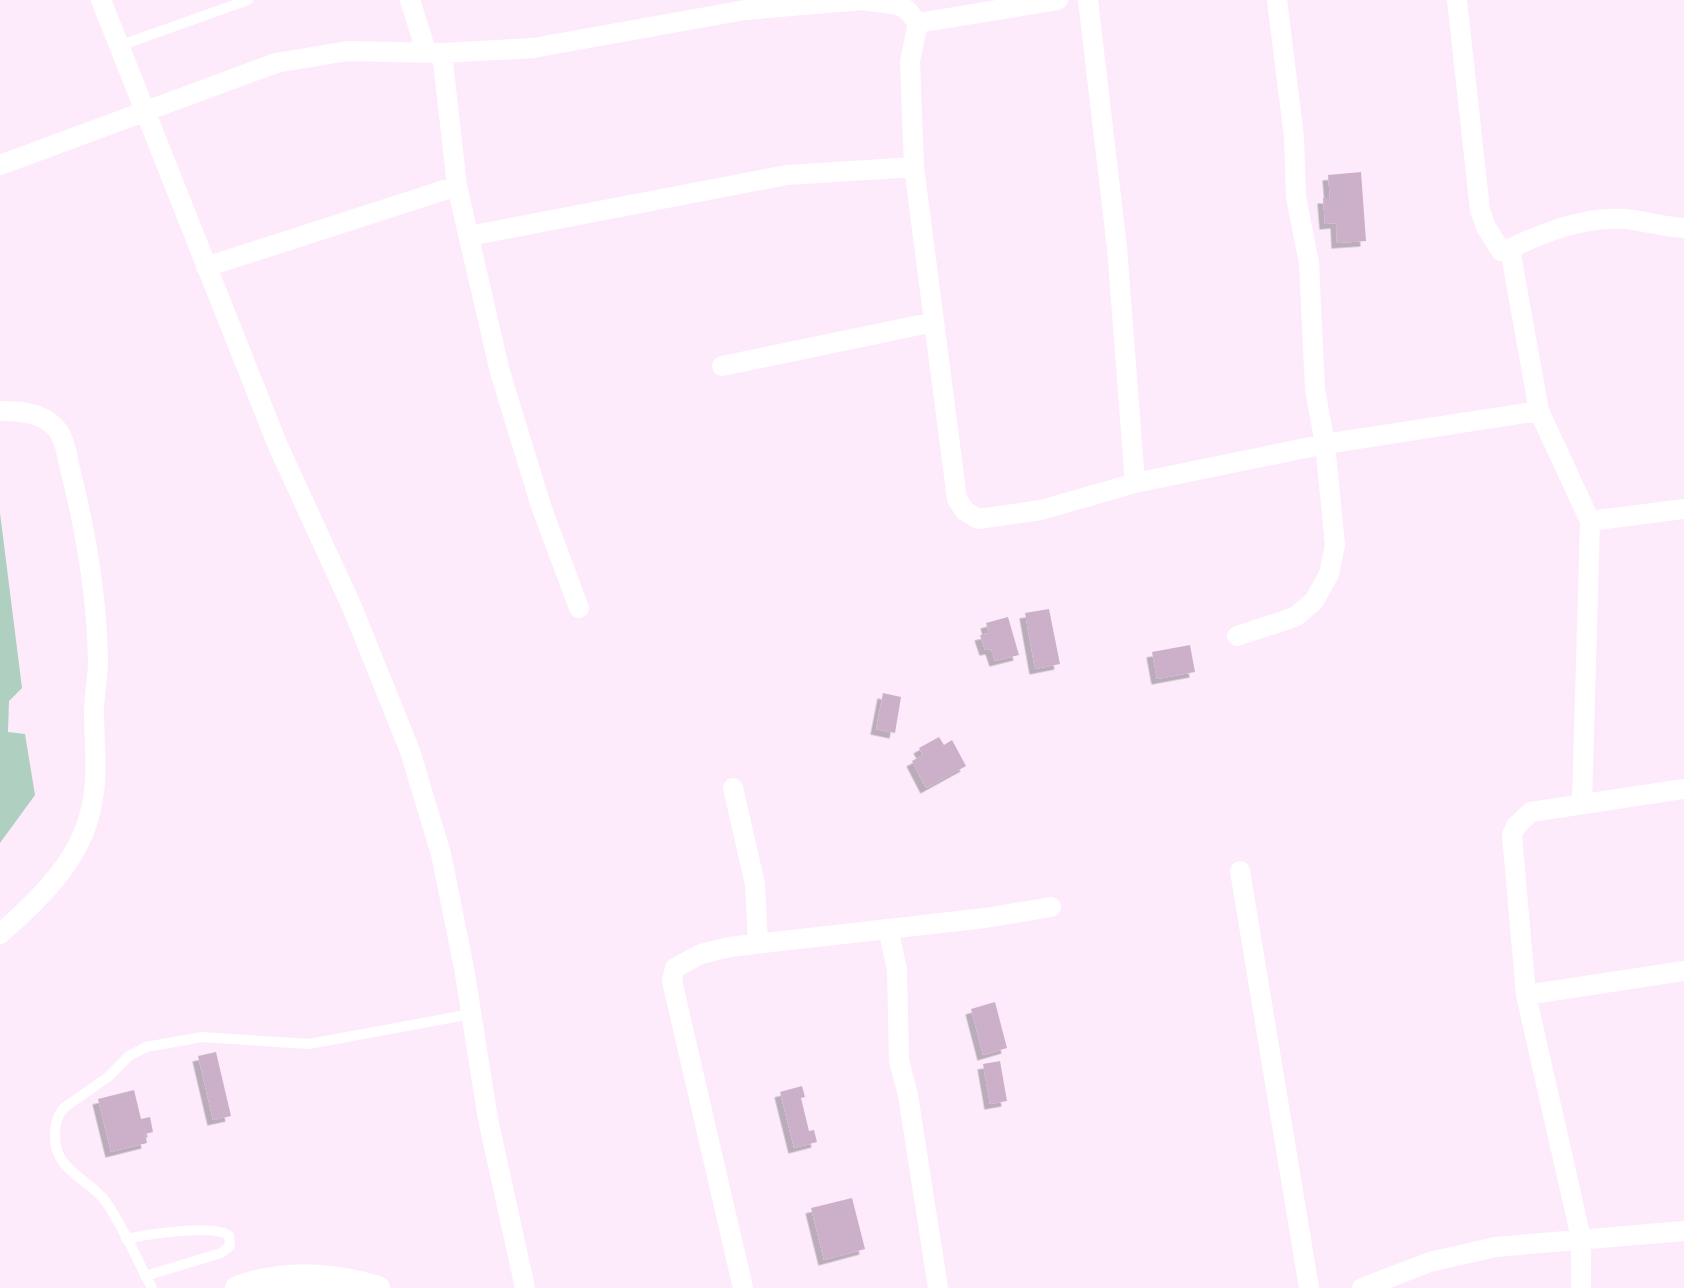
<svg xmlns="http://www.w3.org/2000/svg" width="1684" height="1288" viewBox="0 0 1684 1288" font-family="'DejaVu Sans',sans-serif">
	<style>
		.green { fill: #afcfc0 }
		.building { fill: #ccb0ca; filter: url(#shadow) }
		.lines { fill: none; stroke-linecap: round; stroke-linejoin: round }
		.service { stroke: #fff; stroke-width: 10 }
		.minor { stroke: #fff; stroke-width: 20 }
		.tertiary { stroke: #fff; stroke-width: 24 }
	</style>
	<defs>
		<filter id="shadow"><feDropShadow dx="-5.5" dy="5.5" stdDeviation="0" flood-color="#0004"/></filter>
	</defs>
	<rect width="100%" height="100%" fill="#fdebfb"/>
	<path class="green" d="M0 513 22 688 9 701 8 732 25 734 35 795 0 843Z"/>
	<path class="building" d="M1361 172 1366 241 1337 243 1336 223 1325 224 1323 198H1330L1328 175Z
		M1049 609 1060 664 1035 669 1025 613Z
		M1008 617 1019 655 995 661 991 649 985 650 980 635 989 633 986 623Z
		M1190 645 1195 672 1157 679 1152 652Z
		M883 693 901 697 895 733 876 729Z
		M939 737 944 745 952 740 966 766 926 788 912 761 923 755 919 748Z
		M995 1002 1007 1048 983 1055 971 1009Z
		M216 1052 231 1116 213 1120 198 1056Z
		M1000 1061 1007 1101 990 1104 983 1064Z
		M802 1086 805 1097 801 1098 809 1131 814 1130 817 1142 794 1148 780 1092Z
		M134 1090 141 1119 150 1117 153 1132 145 1134 147 1143 111 1152 98 1099Z
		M852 1198 865 1249 824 1260 811 1208Z"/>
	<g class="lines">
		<path class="service" d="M119 46 248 0
			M126 1239C144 1235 216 1223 229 1236L230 1246 221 1253 145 1276
			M152 1288C137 1260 124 1228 106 1202 90 1179 54 1171 55 1136 55 1124 57 1115 65 1107L108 1077 129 1056 146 1047 202 1037 309 1044 471 1014"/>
		<path class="minor" d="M101 0 278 446 352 607 410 751 441 854 464 968 488 1119 525 1288
			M410 0 426 51
			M1088 0 1117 248 1135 483
			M1457 0 1480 210 1486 227 1501 251 1510 249 1539 411 1590 521 1582 803
			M918 23 910 61 914 167 957 499 965 511 978 519 1041 510 1135 483 1325 444 1539 411
			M918 23 1058 0
			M442 53 457 186 500 372 542 509 579 608
			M0 165 276 63 348 51 442 53 533 48 745 10 863 0 899 5 907 10 918 23
			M469 236 787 175 914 167
			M1510 249C1543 232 1587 216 1625 219 1645 221 1664 227 1684 228
			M206 267 457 186
			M722 366 934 322
			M0 411C19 411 41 412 55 427 65 437 67 456 70 469 86 532 97 598 98 662 98 679 94 695 94 712 94 750 100 782 88 820 75 866 34 904 0 934
			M1590 521 1684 509
			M1237 636 1295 617 1314 601 1329 574 1335 545 1325 444 1315 389 1309 263 1296 197 1294 137 1277 0
			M733 788 755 884 758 943
			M1240 871 1309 1288
			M888 929 897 969 899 1061 908 1095 938 1288
			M1526 995 1684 971
			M743 1288 672 981 675 968 701 954 729 947 985 918 1051 907
			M1362 1288 1430 1262 1495 1247 1684 1231
			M1581 1288V1238L1526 995 1512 835 1516 826 1531 812 1684 789"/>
		<path class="tertiary" d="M237 1288C283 1271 332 1274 378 1288"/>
	</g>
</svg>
